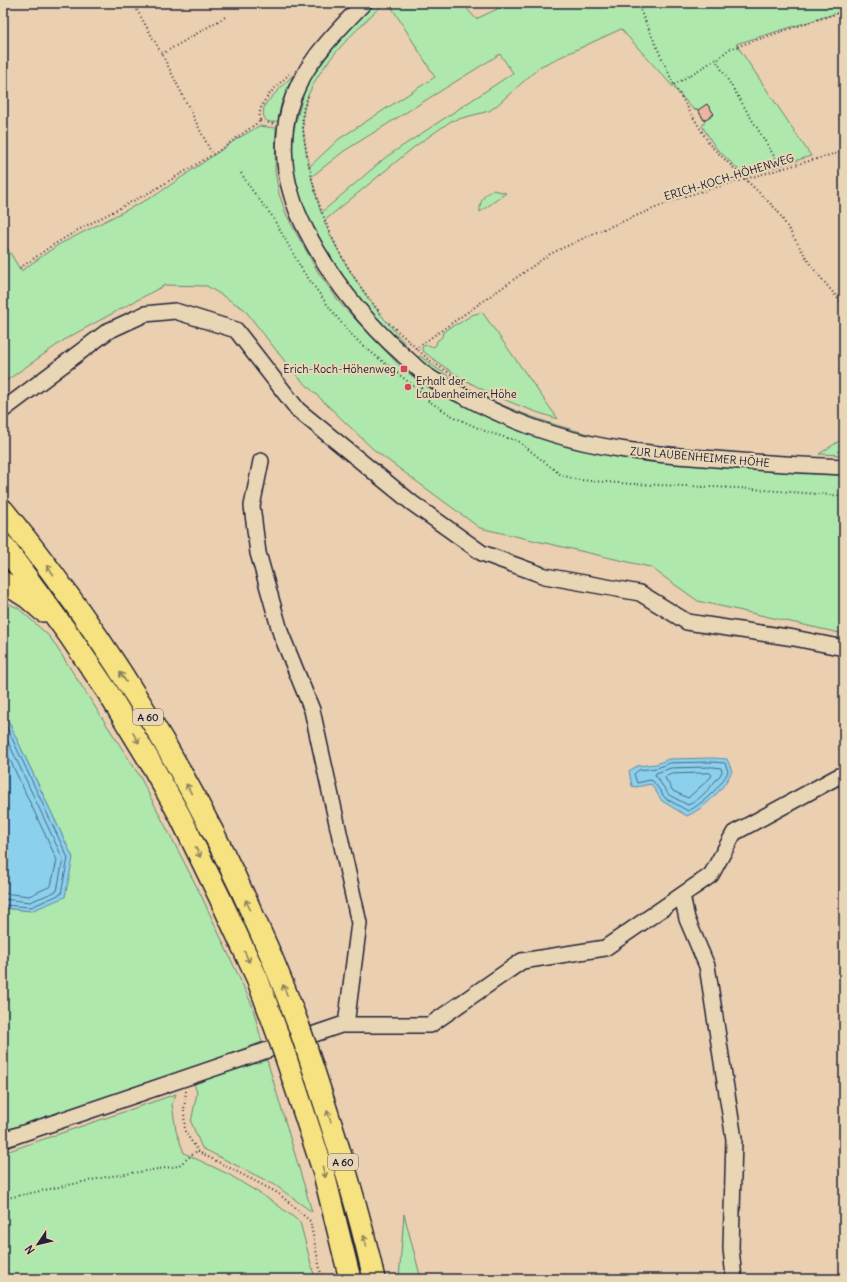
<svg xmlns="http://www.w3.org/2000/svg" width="847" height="1282" viewBox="0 0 847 1282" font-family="Delius,sans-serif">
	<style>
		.green { fill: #afe8ac; stroke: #688574; fill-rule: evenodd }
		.water { fill: #8bd0ec; stroke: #618aa5 }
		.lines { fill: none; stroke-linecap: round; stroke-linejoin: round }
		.shore { stroke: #4c6882; stroke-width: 1 }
		.building { fill: #ecb5a1; stroke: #22223b }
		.minor-casing { stroke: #22223b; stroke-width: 18 }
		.highway-casing { stroke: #22223b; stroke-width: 24 }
		.path { stroke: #22223b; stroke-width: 2; stroke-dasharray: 1 3; stroke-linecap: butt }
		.minor { stroke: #e9d6b4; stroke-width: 15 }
		.highway { stroke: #f7e281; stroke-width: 21 }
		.highway-bridge-casing { stroke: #22223b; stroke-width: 24; stroke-linecap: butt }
		.highway-bridge { stroke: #f7e281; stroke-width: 21 }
		.oneway { stroke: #8c825e }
		.poi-dot { fill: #d1495b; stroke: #e9d6b4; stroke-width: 1.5 }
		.labels { text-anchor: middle; stroke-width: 4; stroke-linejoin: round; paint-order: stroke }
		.shield { fill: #e9d6b4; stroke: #5e585f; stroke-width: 1 }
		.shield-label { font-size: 10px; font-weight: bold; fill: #22223b }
		.street-label { font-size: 11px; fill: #22223b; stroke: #e9d6b4 }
		.poi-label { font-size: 11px; fill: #22223b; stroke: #e9d6b4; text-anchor: end }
	</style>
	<rect width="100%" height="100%" fill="#eacfb0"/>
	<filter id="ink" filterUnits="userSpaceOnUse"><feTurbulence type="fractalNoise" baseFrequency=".025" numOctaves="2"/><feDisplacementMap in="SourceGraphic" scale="8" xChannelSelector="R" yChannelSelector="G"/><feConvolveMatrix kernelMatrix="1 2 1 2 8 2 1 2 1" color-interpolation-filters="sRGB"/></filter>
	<g filter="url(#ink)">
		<path class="green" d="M376 3H384C356 31 312 69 304 109 301 124 306 153 309 167L339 139 435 77 389 3H462L476 19 510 3H844V11L736 44 811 156 745 176 715 147 702 126 705 122 698 110 693 109 621 29 541 66 496 106 489 111 451 121 414 147 324 221C335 247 349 271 365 294 378 312 392 328 406 345L405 346 368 312 342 281 303 210 293 179 291 150 294 129 304 93 312 77 340 39ZM500 54 513 73 386 157 321 213 311 177 344 151Z
			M293 75 281 104 278 121C264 126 260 114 266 103Z
			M259 126 276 128 275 171 279 194 287 216 300 240 318 272 340 303 372 337 400 366 416 379 424 381 572 445 844 472V634L698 601 650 567 480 528 374 450 294 373 244 309 207 286 165 285 67 338 3 383V241L21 271 58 245 156 195 237 139Z
			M493 190 506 193 480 212C479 203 484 193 493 190Z
			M482 312 558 419C509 404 461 383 422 350V347C426 344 429 345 433 347L436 345 437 341 442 337 443 332 456 324H458L472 315Z
			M420 356C458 386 503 408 550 423 570 430 592 433 610 443L503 412 431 371 417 358Z
			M844 438V455L819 454Z
			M3 601 18 608 50 637 139 775 200 893 252 1005 262 1042 213 1060 3 1133V908L31 911 73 858 3 710Z
			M267 1060 312 1212 275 1185 202 1148 191 1122 197 1093 194 1083Z
			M176 1094 172 1104 176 1131 184 1153 228 1174 272 1201 300 1222 315 1279H3V1153Z
			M404 1214 421 1279H399Z"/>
		<path class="water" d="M3 710 73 858 65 897 31 911 3 908Z
			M713 758 727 759 732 771C724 789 705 808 687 816L662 801 651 784 636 787 632 786 629 771 637 766 656 764 669 759Z"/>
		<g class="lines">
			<path class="shore" d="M3 719 68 858 61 894 31 907 3 905
				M3 731 63 859 57 891 30 902 3 899
				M3 745 57 860 51 886 29 896 3 893
				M713 762 725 763 728 771C723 785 701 805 688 811L665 798 653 781 650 780 637 783 634 774 639 770 657 768 670 763Z
				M713 767 721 768 722 771 721 774C712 785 701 800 688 805L669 795 655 775 656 773 671 768Z
				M710 773 712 775 710 778 688 798 673 791 665 778 666 776 672 774Z"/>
		</g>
		<path class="building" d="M707 104 714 114 704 120 698 110Z"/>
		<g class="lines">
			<defs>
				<path id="minor" d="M364 3C334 34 300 67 289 110 282 136 283 168 291 193 295 208 301 221 308 234 332 280 364 320 403 355 410 361 416 367 423 373 436 382 450 390 465 397 492 411 521 424 550 433 599 449 652 454 703 458 750 462 797 465 844 467
					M3 410 108 331 145 314 175 311 236 330 298 410 412 503 482 553 545 576 640 593 687 622 794 638 844 648
					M261 461 252 506 258 553 281 634 312 710 359 923 346 1025
					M682 895 687 919 707 966 734 1139 731 1248 734 1279
					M3 1140 341 1025H430L522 961 605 948 711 875 734 833 839 776 844 774"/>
				<path id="highway" d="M3 510C109 640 197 786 264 940 277 968 288 998 299 1027
					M3 545 69 635 107 691 149 760 180 816 219 896 257 978 278 1035
					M3 582 28 598 43 611
					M306 1047C331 1124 357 1200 374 1279
					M285 1055 323 1170 350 1279"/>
			</defs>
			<use href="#minor" class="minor-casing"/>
			<use href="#highway" class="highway-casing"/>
			<path class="path" d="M133 3 162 54 211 152
				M637 3 674 85 710 145 777 210 812 267 844 306
				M162 54 225 17
				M674 85 718 58
				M308 96C307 101 304 106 303 110 301 126 305 144 308 159 319 221 343 267 382 315
				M260 120C256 102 278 86 289 74
				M260 121 274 124
				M782 169 717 62 719 58 729 49 844 11
				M241 173 252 190 272 216 303 271 332 311 348 331 361 344 421 392
				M20 268 53 245 78 230 154 190 217 152 260 121
				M389 323 429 360 454 376
				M415 349 550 254 597 232 682 197 844 151
				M421 387V392L427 400 454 417 487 432 518 441 561 475 579 480 632 484 738 488 844 496
				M186 1091 184 1110 185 1132 199 1152 278 1193 310 1221 322 1279
				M3 1199 106 1177 178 1166 198 1150"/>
			<use href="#minor" class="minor"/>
			<use href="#highway" class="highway"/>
			<defs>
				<path id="highway-bridge" d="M299 1027 306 1047
					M278 1035 285 1055"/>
			</defs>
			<use href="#highway-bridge" class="highway-bridge-casing"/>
			<use href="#highway-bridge" class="highway-bridge"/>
		</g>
		<defs><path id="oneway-shaft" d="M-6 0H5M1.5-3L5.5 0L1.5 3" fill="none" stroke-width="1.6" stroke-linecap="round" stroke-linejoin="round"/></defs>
		<g class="oneway">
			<use href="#oneway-shaft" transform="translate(50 570) rotate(-126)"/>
			<use href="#oneway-shaft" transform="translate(123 677) rotate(-123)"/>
			<use href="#oneway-shaft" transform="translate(136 738) rotate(59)"/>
			<use href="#oneway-shaft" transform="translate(189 789) rotate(-118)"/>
			<use href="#oneway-shaft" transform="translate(198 852) rotate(64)"/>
			<use href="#oneway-shaft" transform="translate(248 905) rotate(-115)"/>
			<use href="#oneway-shaft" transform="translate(247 957) rotate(66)"/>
			<use href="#oneway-shaft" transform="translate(285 990) rotate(-112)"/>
			<use href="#oneway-shaft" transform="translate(329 1116) rotate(-108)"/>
			<use href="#oneway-shaft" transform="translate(324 1172) rotate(74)"/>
			<use href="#oneway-shaft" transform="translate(365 1241) rotate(-105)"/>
		</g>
	</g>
	<g class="poi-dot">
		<rect x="400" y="365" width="8" height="8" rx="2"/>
		<circle cx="408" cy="387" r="4"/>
	</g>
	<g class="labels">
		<g class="shield">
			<rect x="133" y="709" width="30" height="16" rx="3"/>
			<rect x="328" y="1154" width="30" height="16" rx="3"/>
		</g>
		<g class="shield-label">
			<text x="148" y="721">A 60</text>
			<text x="343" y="1166">A 60</text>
		</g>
		<g class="street-label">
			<text transform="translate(729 177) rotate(-17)" y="4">ERICH-KOCH-HÖHENWEG</text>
			<text transform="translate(700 457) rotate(5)" y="4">ZUR LAUBENHEIMER HÖHE</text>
		</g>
		<g class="poi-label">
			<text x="396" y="373">Erich-Koch-Höhenweg</text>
			<text x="416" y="385" text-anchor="start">Erhalt der<tspan x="416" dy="13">Laubenheimer Höhe</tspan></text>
		</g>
	</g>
	<rect width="847" height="1282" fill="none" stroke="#e9d6b4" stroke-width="16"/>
	<rect x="8" y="8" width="831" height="1266" fill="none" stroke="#22223b" stroke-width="1.5" filter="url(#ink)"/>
	<g transform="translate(38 1244) rotate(235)" stroke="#e9d6b4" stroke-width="3" paint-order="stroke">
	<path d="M0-3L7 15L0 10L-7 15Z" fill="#22223b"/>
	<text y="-6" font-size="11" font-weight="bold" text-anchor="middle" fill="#22223b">N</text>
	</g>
</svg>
